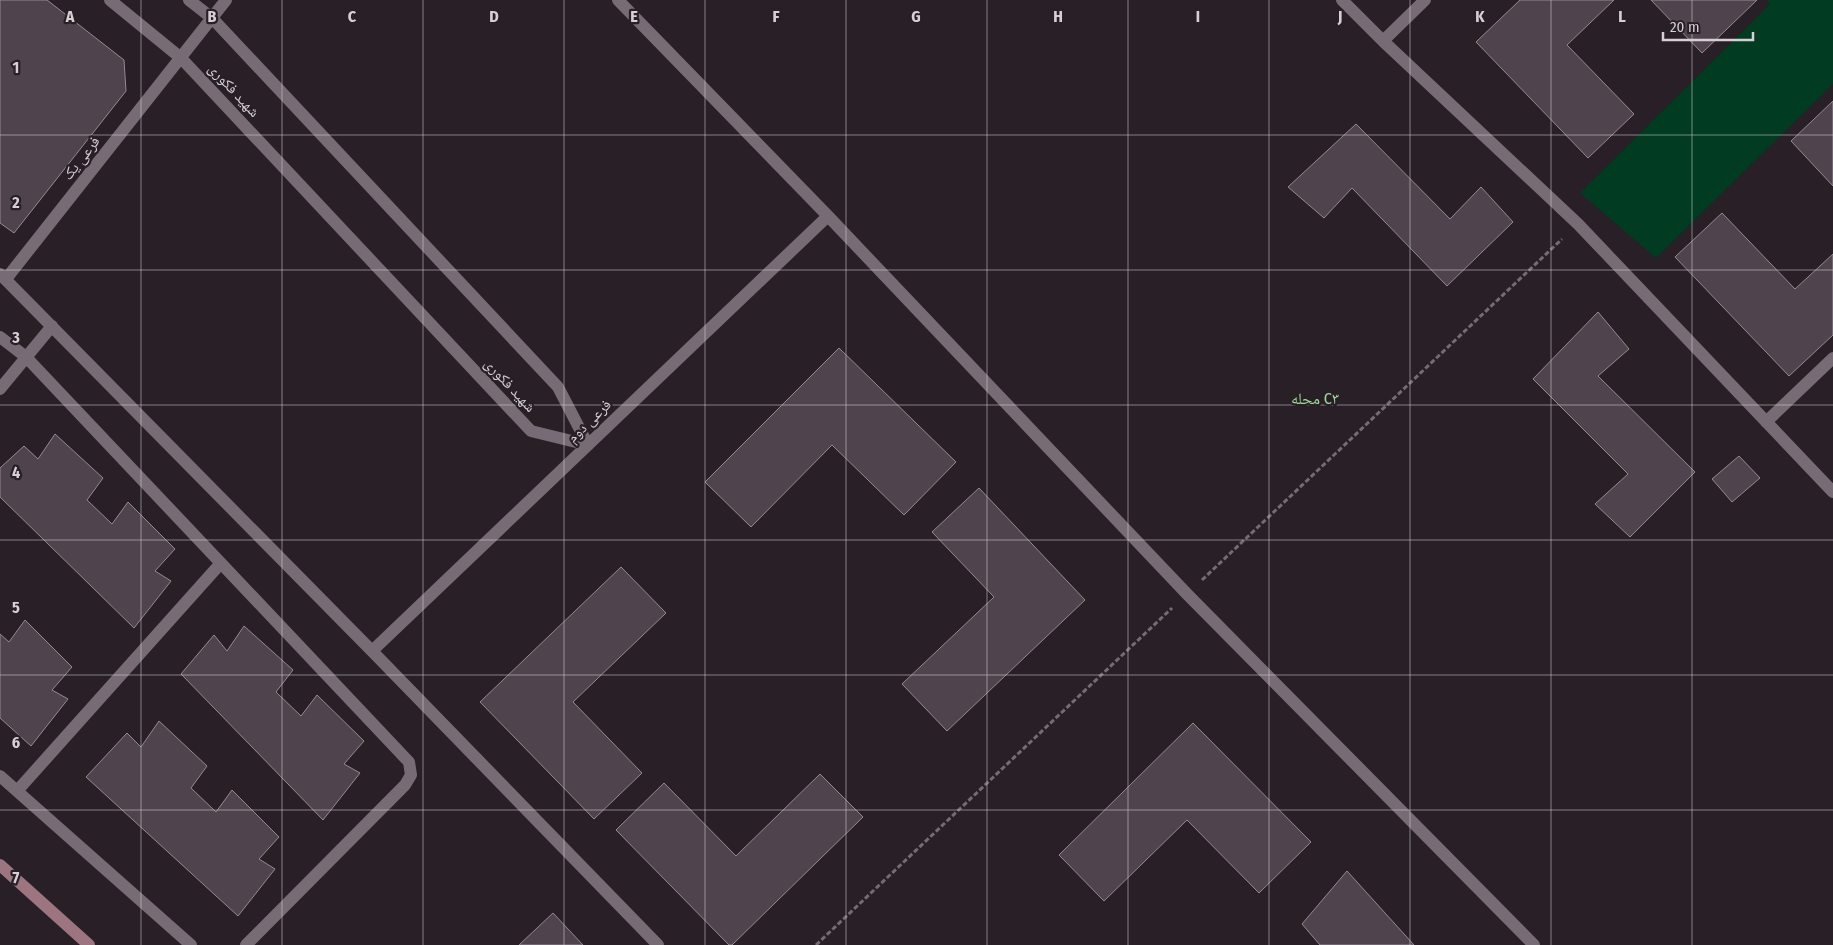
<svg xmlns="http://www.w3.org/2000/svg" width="1833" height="945" viewBox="0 0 1833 945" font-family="'Fira Sans Condensed','Noto Naskh Arabic',sans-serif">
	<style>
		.green { fill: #003b22 }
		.building { fill: #4f444e; stroke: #958994 }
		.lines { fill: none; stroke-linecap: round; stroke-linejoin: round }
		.path { stroke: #746c74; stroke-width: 3; stroke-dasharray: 5 2.5; stroke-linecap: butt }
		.street { stroke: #776c76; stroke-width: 12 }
		.secondary { stroke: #9c7580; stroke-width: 12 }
		.grid { fill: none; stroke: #d6d0d6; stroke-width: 1; stroke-opacity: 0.55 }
		.labels { text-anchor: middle; stroke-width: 4.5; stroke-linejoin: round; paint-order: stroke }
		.street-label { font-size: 15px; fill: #d6d0d6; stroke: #281f27 }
		.neighbourhood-label { font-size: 16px; fill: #9ed599; stroke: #281f27 }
		.grid-label { font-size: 16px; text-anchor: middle; font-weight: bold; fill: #d6d0d6; stroke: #281f27; stroke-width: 4.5; stroke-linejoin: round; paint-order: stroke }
	</style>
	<rect width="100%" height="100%" fill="#281f27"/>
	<path class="green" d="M1767 0H1833V84L1656 258 1580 193 1770 4Z"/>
	<path class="building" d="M0 0H47L124 60 126 91 14 233 0 223Z
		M1520 0H1614L1567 45 1634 114 1588 158 1476 42Z
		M1651 0H1757L1702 53Z
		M1833 101V186L1791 141Z
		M1356 124 1450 219 1481 187 1513 222 1447 286 1352 188 1324 218 1288 187Z
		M1722 213 1795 289 1833 254V335L1789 376 1675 257Z
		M1598 312 1629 349 1598 376 1695 472 1630 537 1595 504 1628 474 1533 379Z
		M839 348 956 462 904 515 832 445 751 527 705 482Z
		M55 434 103 478 87 500 112 524 128 502 175 549 155 571 171 581 134 628 0 497V468L24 446 38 459Z
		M1739 456 1760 478 1732 502 1712 479Z
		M979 488 1085 600 947 731 902 684 994 597 932 532Z
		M621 567 666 613 573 702 642 773 594 819 480 702Z
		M25 620 72 667 52 690 68 699 31 746 0 718V634L9 642Z
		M244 626 293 670 276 692 301 716 317 695 364 741 344 764 360 773 323 820 181 674 214 635 227 651Z
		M159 721 207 766 191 788 216 812 232 790 279 837 259 859 275 869 238 916 86 777 127 733 141 747Z
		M1193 723 1311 842 1259 893 1187 820 1104 901 1059 855Z
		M820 774 863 817 732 945H729L616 830 664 783 736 856Z
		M1347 871 1414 945H1320L1302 924Z
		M553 913 583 945H519Z"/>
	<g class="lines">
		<path class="path" d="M1202 580 1562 239
			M816 945 1172 608"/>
		<path class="street" d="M110 0 181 58 531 431 588 445
			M189 0 212 18 558 387 588 445
			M618 0 828 216 1187 594 1534 945
			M1342 0 1383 41 1578 224 1833 492
			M1383 41 1425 0
			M0 274 372 651 658 945
			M6 279 226 0
			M0 337 26 357 409 762 411 775 405 785 246 945
			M0 389 52 326
			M1766 422 1833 358
			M372 651 828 216
			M0 776 191 945
			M17 791 221 563"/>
		<path class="secondary" d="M0 865 89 945"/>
	</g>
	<path class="grid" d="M141 0V945M282 0V945M423 0V945M564 0V945M705 0V945M846 0V945M987 0V945M1128 0V945M1269 0V945M1410 0V945M1551 0V945M1692 0V945M0 135H1833M0 270H1833M0 405H1833M0 540H1833M0 675H1833M0 810H1833"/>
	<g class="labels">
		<g class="street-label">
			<text transform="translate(234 90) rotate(47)" y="5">شهید فکوری</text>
			<text transform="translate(81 158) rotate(-52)" y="5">فرعی یک</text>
			<text transform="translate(510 385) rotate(47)" y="5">شهید فکوری</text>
			<text transform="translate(589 421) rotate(-44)" y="5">فرعی دوم</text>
		</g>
		<g class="neighbourhood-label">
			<text x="1315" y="404">محله C۳</text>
		</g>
	</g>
	<g class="grid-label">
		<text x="70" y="22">A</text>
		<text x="212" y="22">B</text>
		<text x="352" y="22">C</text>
		<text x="494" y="22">D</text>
		<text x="634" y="22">E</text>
		<text x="776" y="22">F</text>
		<text x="916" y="22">G</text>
		<text x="1058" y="22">H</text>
		<text x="1198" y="22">I</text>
		<text x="1340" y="22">J</text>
		<text x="1480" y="22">K</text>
		<text x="1622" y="22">L</text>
		<text x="16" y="73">1</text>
		<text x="16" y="208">2</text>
		<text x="16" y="343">3</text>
		<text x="16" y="478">4</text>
		<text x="16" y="613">5</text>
		<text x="16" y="748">6</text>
		<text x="16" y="883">7</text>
	</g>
	<path d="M1663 32v8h90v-8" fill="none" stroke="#d6d0d6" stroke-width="2.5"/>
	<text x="1670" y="32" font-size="15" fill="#d6d0d6" stroke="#281f27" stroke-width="4" paint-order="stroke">20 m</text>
</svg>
